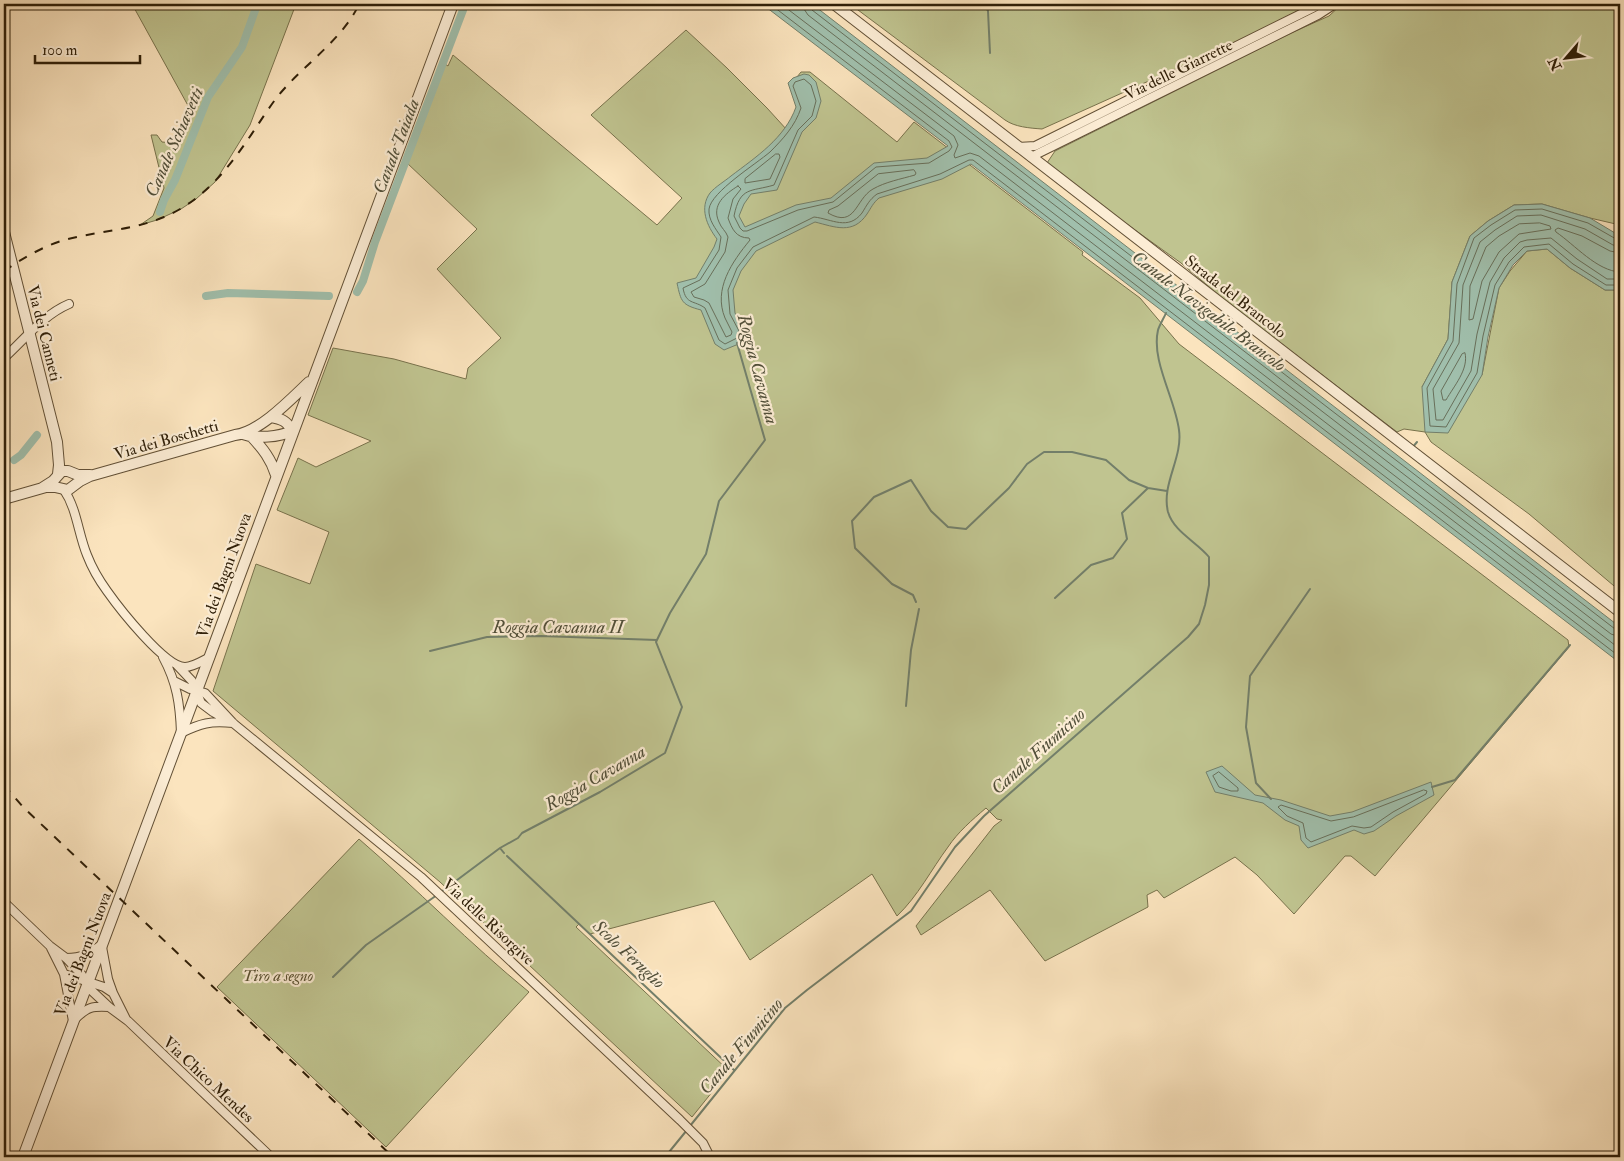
<svg xmlns="http://www.w3.org/2000/svg" width="1624" height="1161" viewBox="0 0 1624 1161" font-family="'IM FELL Double Pica',serif">
	<style>
		.green { fill: #c0c490; stroke: #78724c }
		.water { fill: #a0bfac; stroke: #737f6a }
		.lines { fill: none; stroke-linecap: round; stroke-linejoin: round }
		.shore { stroke: #686f5a; stroke-width: 1 }
		.stream { stroke: #737f6a; stroke-width: 2 }
		.canal { stroke: #a0bfac; stroke-width: 8 }
		.minor-casing { stroke: #625036; stroke-width: 10 }
		.tertiary-casing { stroke: #625036; stroke-width: 12 }
		.minor { stroke: #fcedd5; stroke-width: 8 }
		.tertiary { stroke: #fcedd5; stroke-width: 10 }
		.rail { stroke: #2f1f08; stroke-width: 2; stroke-dasharray: 9 9; stroke-linecap: butt }
		.labels { text-anchor: middle; stroke-width: 4.5; stroke-linejoin: round; paint-order: stroke }
		.street-label { font-size: 16px; fill: #2f1f08; stroke: #fcedd5 }
		.park-label { font-size: 16px; font-style: italic; fill: #5a5131; stroke: #fcedd5 }
		.water-label { font-size: 18px; font-style: italic; fill: #514f39; stroke: #fcedd5 }
	</style>
	<rect width="100%" height="100%" fill="#fbe4be"/>
	<filter id="stains"><feTurbulence type="fractalNoise" baseFrequency=".004" numOctaves="4"/><feColorMatrix values="0 0 0 0 .2 0 0 0 0 .09 0 0 0 0 .02 0 0 0 .5 -.17"/></filter>
	<radialGradient id="worn" r=".72"><stop offset=".6" stop-color="#630" stop-opacity="0"/><stop offset="1" stop-color="#630" stop-opacity=".3"/></radialGradient>
	<path class="green" d="M132 4H241L271 6 277 4H296L250 125 215 182 196 199 181 209 157 220 140 225 153 216 164 188 151 135H157L162 142 173 143 191 111Z
		M850 4H1311L1251 35 1042 129C1029 128 1015 127 1005 120Z
		M1342 4H1620V225L1590 218 1542 204 1514 205 1488 221 1470 236 1452 282 1448 339 1422 387 1482 375 1499 288 1510 271 1527 251 1547 249 1570 268 1605 290H1620V591L1529 514 1431 442 1425 432 1404 429 1397 432 1228 303 1181 263 1121 220 1047 163 1055 151 1291 33 1329 16Z
		M686 30 727 68 767 108 787 130 799 118 797 77 801 72H810L897 142 914 122 1083 252 1082 255 1140 298 1179 344 1568 640 1569 647 1375 876 1351 856H1345L1294 914 1257 875 1235 857 1164 898 1157 890 1147 895 1148 907 1045 961 990 890 921 935 916 926 994 826 1002 820 997 819 986 808C972 820 958 832 948 847 931 870 918 896 897 916L872 874 750 960 714 901 590 934 579 924 576 927 729 1071 692 1117 440 882 213 691 256 564 310 584 329 532 277 510 298 458 316 467 371 441 308 415 333 348 394 359 466 379 468 368 501 338 437 269 477 229 407 163 445 64 448 66 453 55 657 225 682 198 591 115Z
		M359 839C417 889 470 944 529 992L386 1147 217 987Z"/>
	<path class="water" d="M762 4H812L1620 627V663L971 164 942 179 879 198C873 203 871 208 867 214 853 235 835 227 815 222L756 251 741 271 733 290 735 313 744 330 741 343 724 350 715 344 701 310C682 305 681 302 677 283L696 278 714 247 717 239C707 226 699 208 710 193 715 187 725 181 731 176 756 157 785 138 796 107L788 83 793 78 804 74 809 75 816 82 821 101 816 118 802 132 777 190 751 194 744 204 739 216 745 227 796 205 831 198 874 163 927 158 948 146Z
		M1542 204 1590 218 1620 236V290H1605L1570 268 1547 249 1527 251 1513 265 1499 288 1488 337 1482 375 1448 433 1425 432 1422 387 1448 339 1452 282 1470 236 1488 221 1514 205Z
		M1222 766 1255 795 1281 800 1330 816 1352 812 1431 782 1434 795 1396 816 1374 831 1364 834 1354 830 1308 848 1301 840 1299 826 1285 820 1263 803 1215 792 1206 772Z"/>
	<g class="lines">
		<path class="shore" d="M770 4 949 141 952 147 949 151 929 163 876 167 833 202 798 210 747 231H743L740 228 734 216C740 186 751 192 774 185L798 130 812 116 816 101 811 85 804 79 795 82 793 86 801 108C795 126 783 139 770 152 756 164 711 192 709 209 708 220 716 229 721 237L719 250 700 280 683 288C686 305 694 300 705 308L719 340 725 344 737 338 739 331 730 314 728 290 737 268 753 247 814 217C832 219 848 231 862 213 867 205 869 200 877 194L940 174 969 160H973L1620 657
			M781 4 954 136 958 145 954 155 955 158 970 153 979 156 1620 649
			M803 4 804 9 808 15 1611 634 1620 637
			M809 4 812 10 1615 629 1620 630
			M776 154H779L780 157 770 179 745 183V179Z
			M914 170 916 173 915 175C901 179 885 182 873 189 855 199 856 229 828 213L829 210 838 206 878 174Z
			M738 186 741 189 733 199 728 218C732 229 736 238 749 238L750 240C732 262 713 289 725 318 727 323 730 327 732 332L731 335 726 337 709 303 704 300 694 297 691 292 705 284 725 252 728 237C726 231 721 228 719 222 711 205 725 194 738 186Z
			M1540 223 1550 226 1551 229 1519 234 1499 252 1482 281 1473 319 1469 320 1470 286 1486 247 1499 236 1519 224Z
			M1620 240 1616 239 1588 223 1542 209 1515 210 1491 225 1474 238 1457 284 1453 341 1427 388 1430 426 1446 427 1477 373 1483 336 1495 285 1509 262 1524 247 1549 244 1573 264 1606 285H1620
			M1620 246 1613 245 1585 229 1541 215 1517 216 1495 230 1480 242 1463 285 1459 343 1433 389 1436 420H1443L1471 371 1477 334 1490 282 1504 258 1520 242 1527 240 1551 238 1577 259 1607 279H1620
			M1620 253 1610 251 1582 236 1558 228 1555 230 1556 232C1575 245 1597 271 1620 272
			M1465 353C1469 369 1454 386 1446 400H1443L1441 391 1462 354Z
			M1219 772 1238 788V791H1231L1219 787 1213 776Z
			M1424 790 1427 791 1426 794 1393 812 1371 827 1364 828 1352 826 1311 842 1306 838 1303 823 1287 816 1278 807 1281 805 1331 821 1353 817Z"/>
		<path class="stream" d="M985 4 988 11 990 53
			M1412 448 1417 442
			M1055 598 1091 565 1113 558 1127 539 1122 513 1148 488
			M916 602 913 595 892 584 855 548 852 521 874 497 911 480 931 511 948 527 966 529 1009 488 1027 464 1044 452H1072L1106 460 1129 480 1148 488 1167 491
			M430 651 487 637 541 636 657 640
			M906 706 911 650 919 609
			M1432 787 1455 780 1570 645
			M1271 799 1256 783 1246 727 1250 676 1310 589
			M504 853 500 848 518 838 522 833 600 792 665 753 682 707 656 642 670 613 706 554 719 501 765 440 737 343
			M507 856 734 1070
			M441 892 500 848
			M333 977 366 945 437 895
			M690 1126 785 1008 807 990 911 911 955 847 984 816 1188 637 1199 624 1205 605 1209 585V557C1197 542 1174 532 1168 512 1161 484 1183 458 1179 430 1175 398 1151 361 1158 330 1160 324 1164 318 1166 313
			M665 1157 687 1130"/>
		<path class="canal" d="M160 212 164 200 175 180 208 97 242 47 257 5
			M357 292 363 281 375 242 463 10
			M206 296 228 293 329 296
			M14 460 21 455 37 435"/>
		<defs>
			<path id="minor" d="M1018 147 1035 146 1321 4
				M1031 157 1318 15 1335 4
				M4 358C25 339 43 315 69 304
				M64 490C77 509 78 533 87 555 92 568 99 580 107 591 119 608 165 667 185 667 193 667 202 661 210 657
				M163 657C177 683 180 704 181 733 201 723 210 721 233 723
				M177 665 192 681 201 703 213 712 229 721
				M174 681 190 689 205 693 233 723 421 877 680 1120 703 1143 710 1157
				M4 902 50 946 66 958 82 975 92 991 109 1007 128 1021 271 1157
				M102 947 108 979 113 993
				M51 948 64 974 104 987 113 993 126 1019
				M66 958C82 958 90 954 102 944
				M64 974 73 1021
				M76 1018C88 1007 92 1006 109 1007"/>
			<path id="tertiary" d="M834 4 1620 612
				M4 232 57 442 59 465 58 474
				M271 417C282 419 287 421 292 431
				M243 434C257 439 279 437 292 431
				M252 437C263 449 271 459 276 475
				M42 488 53 481 62 471H68L78 475H90
				M4 499 46 487H55L68 490 80 481 90 476 235 435C260 432 291 399 309 382
				M23 1157 453 4"/>
		</defs>
		<use href="#minor" class="minor-casing"/>
		<use href="#tertiary" class="tertiary-casing"/>
		<use href="#minor" class="minor"/>
		<use href="#tertiary" class="tertiary"/>
		<path class="rail" d="M4 271C23 258 45 245 68 239 100 231 133 230 164 217 205 200 231 165 255 129 264 116 273 101 284 89 307 63 345 36 359 4
			M4 785 23 807 393 1157"/>
	</g>
	<g class="labels">
		<g class="street-label">
			<text transform="translate(1178 69) rotate(-26)" y="6">Via delle Giarrette</text>
			<text transform="translate(1236 296) rotate(38)" y="6">Strada del Brancolo</text>
			<text transform="translate(45 333) rotate(76)" y="6">Via dei Canneti</text>
			<text transform="translate(166 439) rotate(-16)" y="6">Via dei Boschetti</text>
			<text transform="translate(223 575) rotate(-70)" y="6">Via dei Bagni Nuova</text>
			<text transform="translate(489 921) rotate(43)" y="6">Via delle Risorgive</text>
			<text transform="translate(82 954) rotate(-69)" y="6">Via dei Bagni Nuova</text>
			<text transform="translate(209 1079) rotate(43)" y="6">Via Chico Mendes</text>
		</g>
		<g class="park-label">
			<text x="278" y="981">Tiro a segno</text>
		</g>
		<g class="water-label">
			<text transform="translate(174 142) rotate(-66)" y="6">Canale Schiavetti</text>
			<text transform="translate(396 146) rotate(-69)" y="6">Canale Taiada</text>
			<text transform="translate(1209 311) rotate(37)" y="6">Canale Navigabile Brancolo</text>
			<text transform="translate(758 369) rotate(75)" y="6">Roggia Cavanna</text>
			<text x="558" y="633">Roggia Cavanna II</text>
			<text transform="translate(1038 751) rotate(-42)" y="6">Canale Fiumicino</text>
			<text transform="translate(595 778) rotate(-30)" y="6">Roggia Cavanna</text>
			<text transform="translate(629 954) rotate(43)" y="6">Scolo Feruglio</text>
			<text transform="translate(741 1046) rotate(-50)" y="6">Canale Fiumicino</text>
		</g>
	</g>
	<rect width="1624" height="1161" fill="none" stroke="#fbe4be" stroke-width="20"/>
	<rect x="5" y="5" width="1614" height="1151" fill="none" stroke="#2f1f08" stroke-width="2.5"/>
	<rect x="10" y="10" width="1604" height="1141" fill="none" stroke="#2f1f08"/>
	<g transform="translate(1566 58) rotate(242)" stroke="#fcedd5" stroke-width="4" paint-order="stroke">
	<path d="M0-4L9 19L0 12L-9 19Z" fill="#2f1f08"/>
	<text y="-8" font-size="14" font-weight="bold" text-anchor="middle" fill="#2f1f08">N</text>
	</g>
	<path d="M35 55v8h105v-8" fill="none" stroke="#2f1f08" stroke-width="2.5"/>
	<text x="42" y="55" font-size="15" fill="#2f1f08" stroke="#fcedd5" stroke-width="4" paint-order="stroke">100 m</text>
	<rect width="100%" height="100%" filter="url(#stains)"/>
	<rect width="100%" height="100%" fill="url(#worn)"/>
</svg>
